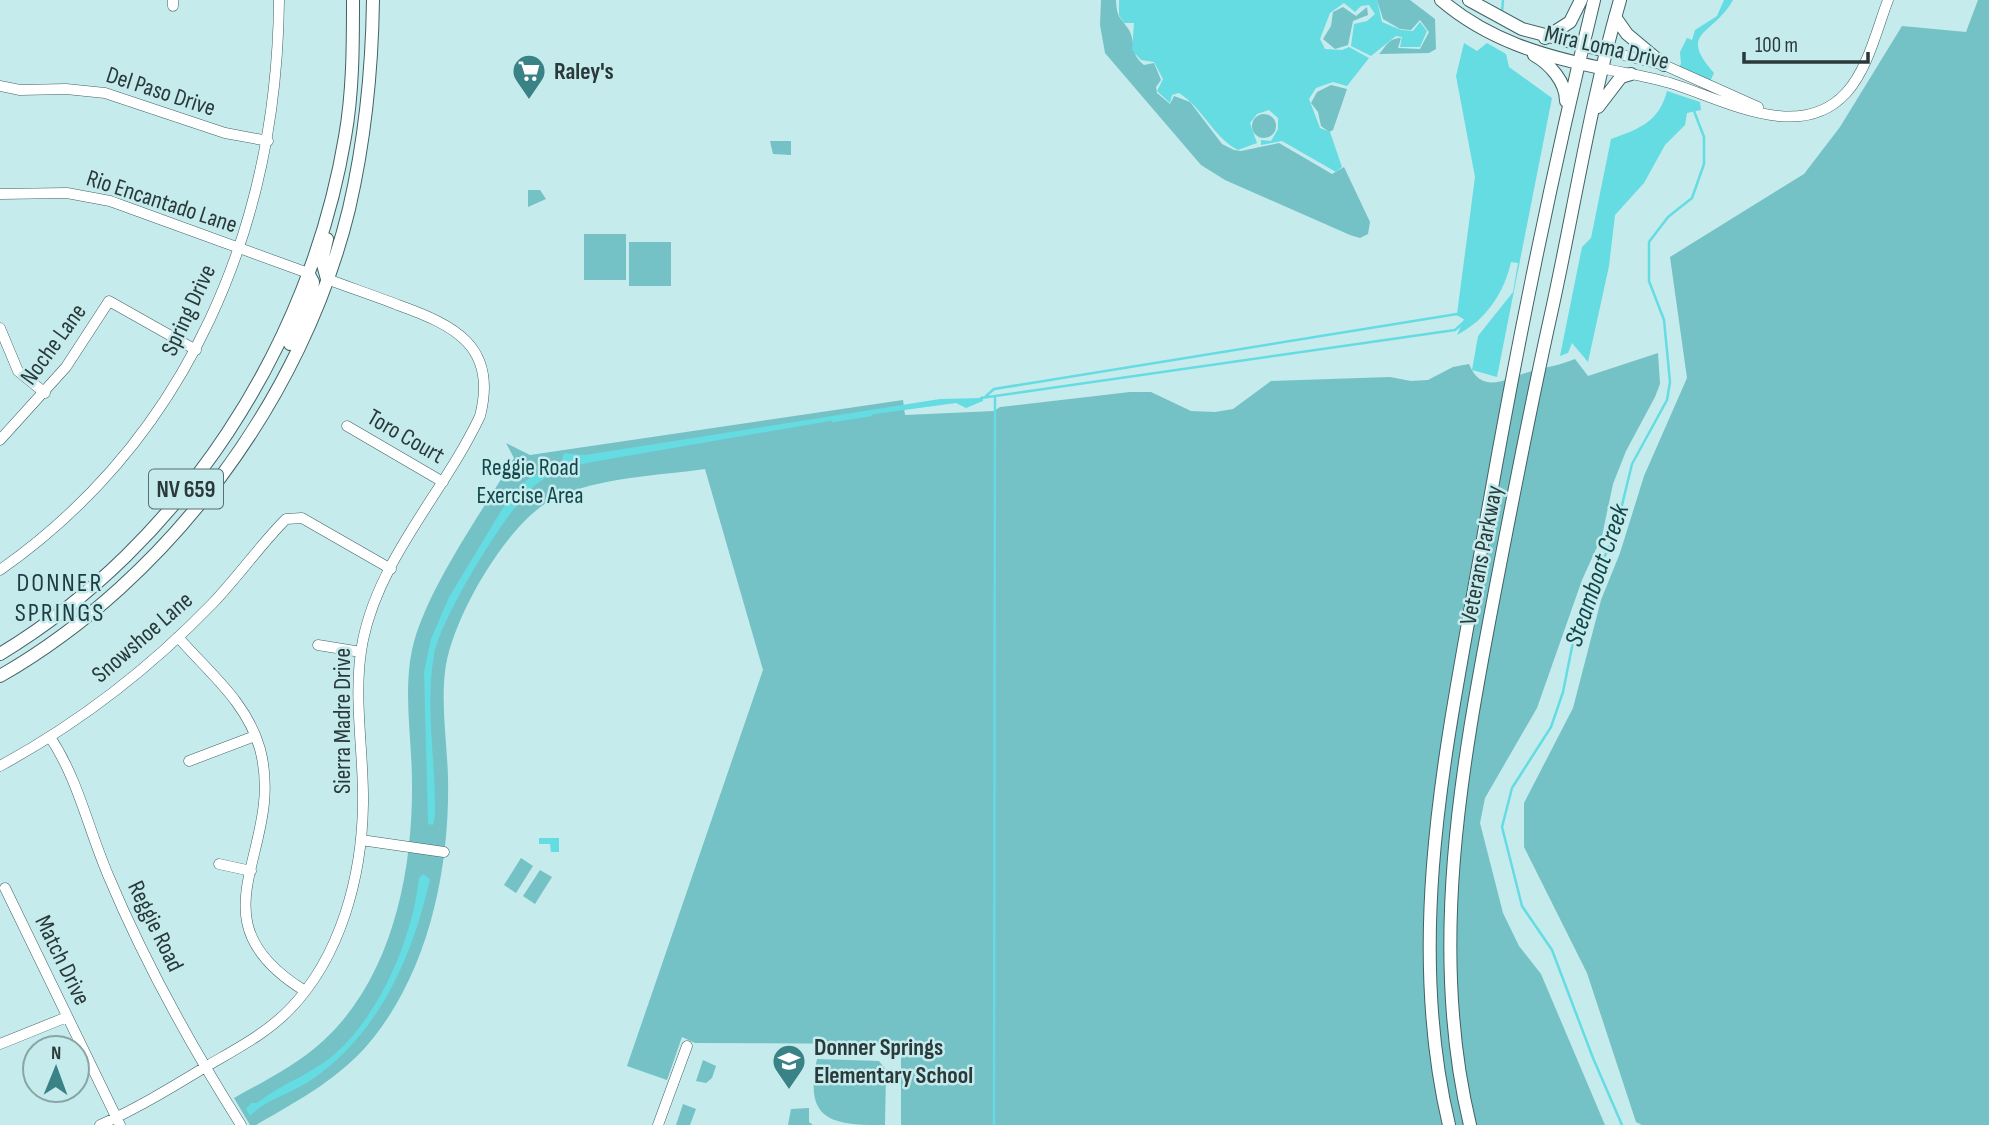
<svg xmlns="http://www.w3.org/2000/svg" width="1989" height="1125" viewBox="0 0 1989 1125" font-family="'Sofia Sans Condensed',sans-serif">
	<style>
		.green { fill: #74c1c6 }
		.water { fill: #65dbe2 }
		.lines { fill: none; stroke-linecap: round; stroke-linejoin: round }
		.stream { stroke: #65dbe2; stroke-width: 2.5 }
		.minor-casing { stroke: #416264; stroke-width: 11 }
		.major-casing { stroke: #416264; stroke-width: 14 }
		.minor { stroke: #fff; stroke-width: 10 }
		.major { stroke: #fff; stroke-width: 12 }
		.labels { text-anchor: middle; stroke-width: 5; stroke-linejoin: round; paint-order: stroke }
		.shield { fill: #c6ebed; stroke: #596e6f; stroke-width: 2 }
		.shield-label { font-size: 23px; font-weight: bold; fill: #2a3939 }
		.street-label { font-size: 24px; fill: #2a3939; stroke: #c6ebed }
		.poi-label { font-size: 24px; font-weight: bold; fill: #2a3939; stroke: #c6ebed; text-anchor: start }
		.park-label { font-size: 24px; fill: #10474a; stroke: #c6ebed }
		.water-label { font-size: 26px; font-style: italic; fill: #11474a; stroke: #c6ebed }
		.neighbourhood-label { font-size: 26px; letter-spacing: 2px; fill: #1c3e41; stroke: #c6ebed }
	</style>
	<rect width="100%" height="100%" fill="#c6ebed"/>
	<path class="green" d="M1101 0H1116C1117 19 1120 16 1129 30 1136 42 1129 53 1144 65L1154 63 1161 80 1156 87 1157 93 1170 104 1174 96 1190 102 1222 144 1234 150 1241 151 1279 143 1332 174 1344 167 1370 222 1368 234 1360 238 1350 235 1225 180 1201 165 1105 53 1100 25Z
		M1377 0H1410L1435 19 1436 49 1429 53 1379 54C1386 47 1388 38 1401 38L1398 48 1420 49 1429 32 1420 20 1411 30 1400 29 1383 19Z
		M1978 0H1989V1125H1642L1636 1122 1587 973 1524 847V803L1573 708 1601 600 1620 553 1644 476 1687 378 1670 257 1804 174 1840 127 1902 26 1966 32Z
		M1343 7 1356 16 1367 7 1368 15 1353 21 1348 45 1335 49 1323 39 1331 26 1333 12Z
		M1331 85 1347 89 1333 130 1329 132 1321 126 1318 112 1311 103 1317 92Z
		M1252 126a12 12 0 1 1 24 0a12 12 0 1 1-24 0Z
		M770 141H791V155L773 154Z
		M528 190H540L546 199 528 207Z
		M584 234H626V280H584Z
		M629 242H671V286H629Z
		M1658 353 1660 384 1655 397 1626 451 1613 484 1602 536 1582 580 1537 708 1485 798 1480 823 1503 913 1519 946 1541 974 1605 1125H901V1044L695 1043 682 1037 667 1080 627 1066 763 670 705 469C656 476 600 477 555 498 508 520 450 621 445 672 441 706 447 743 448 777 450 866 430 966 374 1037 343 1077 299 1100 256 1125H250L234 1098C264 1081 297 1065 323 1041 392 978 413 872 412 783 412 739 403 693 412 650 425 591 482 512 514 458L506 443 530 455 903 400 905 415 994 411 1000 407 1130 392H1151L1191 411 1215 412 1233 409 1271 381 1390 377 1411 381 1428 380 1453 367 1469 364C1482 397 1509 377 1532 371 1547 367 1561 365 1575 359L1588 376Z
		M521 858 533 866 516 893 504 885Z
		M540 870 552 877 535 904 523 896Z
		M817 1059 879 1061 886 1070 885 1125C833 1125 803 1122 817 1059Z
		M703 1060 716 1066 712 1078 706 1083 696 1081Z
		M683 1104 696 1109 690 1125H676Z
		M809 1108V1122L813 1125H788L791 1109Z"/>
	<path class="water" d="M1119 0H1377L1382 22 1401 30 1413 31 1420 22 1427 31 1420 47H1400L1402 37 1396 36 1371 56 1351 46 1354 24 1367 21 1375 14 1369 5 1361 6 1355 12 1344 3 1330 13 1320 39 1325 49 1342 50 1349 47 1369 58 1347 86 1333 82 1316 88 1309 99 1320 128 1330 132 1342 167 1336 172 1282 141 1261 145V140L1271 141 1278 129V118L1269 110 1257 114 1250 123 1257 143 1238 150C1213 137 1203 108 1179 93L1172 95 1170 103 1157 91 1163 79 1154 62 1141 60 1132 50 1134 23H1124L1119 15Z
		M1724 0H1733C1713 36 1677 31 1714 73L1708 86 1672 73 1681 64 1680 52 1687 38 1692 40 1695 30 1717 16Z
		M1464 43 1477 51 1487 43 1506 54 1509 67 1552 98 1497 377 1472 370 1478 336 1513 292 1518 263 1511 262C1504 293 1486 320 1457 335L1464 319 1457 314 1475 177 1456 76Z
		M1667 91 1700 102 1701 110 1687 113 1685 125 1665 145 1644 183 1615 215 1609 266 1588 362 1572 343 1568 353 1560 356 1582 247 1591 238 1611 139C1639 129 1659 122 1667 91Z
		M983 398V401L966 408 956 403 853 417 598 461C577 465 555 470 538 483 509 504 440 619 434 655 425 707 436 763 435 815L433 825 428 824 424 672 431 639 449 597 509 498 528 479 561 462 564 453 585 455 940 399Z
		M539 838H559V852H551L550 844H539Z
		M423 874 430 879C413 955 380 1032 314 1078 294 1093 267 1098 250 1116L246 1109 251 1103H257C279 1085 307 1076 330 1058 379 1018 412 940 419 878Z"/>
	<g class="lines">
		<path class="stream" d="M1502 12 1503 0
			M986 396 994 389 1457 314 1464 318
			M981 398 1455 330 1464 322
			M833 421 871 415
			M994 1125 995 397
			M1622 1125 1593 1058 1552 950 1522 906 1502 827 1512 788 1551 727 1563 692 1579 612 1615 534 1632 464 1667 400 1670 382 1664 320 1649 281V242L1668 217 1692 198 1704 164V137L1694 111"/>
		<defs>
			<path id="minor" d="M173 6V0
				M1606 51 1664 65 1758 107
				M1601 68C1624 73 1647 76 1670 83 1723 99 1799 144 1846 93 1868 69 1877 29 1888 0
				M0 86 20 90 66 89 105 93 225 133 268 141
				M0 194 67 193 110 201 308 273
				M0 328 18 371 45 393
				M347 426 443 482
				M0 440 66 367 109 301 196 350
				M0 570C189 437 277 226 279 0
				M178 637C209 673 247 702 260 749 287 851 186 918 305 991
				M318 645 361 652
				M50 737C78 779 88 828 108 875 144 961 191 1046 241 1125
				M189 761 255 736
				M0 766C79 723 150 668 212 604 238 577 260 545 286 519L302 518 391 569
				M361 840 444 852
				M219 864 251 871
				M5 888 120 1125
				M0 1044 67 1017
				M100 1125C136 1109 169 1089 202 1069 232 1051 265 1035 290 1009 341 956 362 876 363 804 364 751 352 693 363 640 380 557 445 491 480 416 498 346 454 325 398 305 375 296 351 288 327 279
				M658 1125 687 1046"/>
			<path id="major" d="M1441 0C1488 40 1542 56 1601 68
				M1469 0 1522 29 1606 51
				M1615 17 1627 34 1664 65
				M1545 38 1570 22 1581 0
				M1534 55C1550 64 1566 82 1566 101
				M1598 107 1621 77 1631 74
				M327 279 322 261 327 239
				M290 344 312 291 313 282 308 273
				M0 654C182 544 310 346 345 137 353 92 353 46 353 0
				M0 676C169 579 303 398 349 209 365 140 372 71 373 0
				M1449 1125C1404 935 1447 744 1480 556 1512 370 1549 184 1594 0
				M1470 1125C1428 950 1461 769 1494 596 1512 502 1530 408 1551 314 1574 210 1590 103 1620 0"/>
		</defs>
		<use href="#minor" class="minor-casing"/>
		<use href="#major" class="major-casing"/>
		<use href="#minor" class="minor"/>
		<use href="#major" class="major"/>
	</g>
	<defs>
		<symbol id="supermarket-pin" viewBox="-11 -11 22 30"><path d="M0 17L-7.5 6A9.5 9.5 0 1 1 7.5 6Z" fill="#398286" stroke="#c6ebed"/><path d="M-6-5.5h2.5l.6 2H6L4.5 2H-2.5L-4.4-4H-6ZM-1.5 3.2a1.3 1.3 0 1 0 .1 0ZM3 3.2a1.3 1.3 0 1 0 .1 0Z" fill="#fff"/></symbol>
		<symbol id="school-pin" viewBox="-11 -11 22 30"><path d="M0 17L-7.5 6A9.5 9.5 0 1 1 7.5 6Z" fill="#398286" stroke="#c6ebed"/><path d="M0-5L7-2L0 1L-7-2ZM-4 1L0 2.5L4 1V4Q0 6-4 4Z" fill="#fff"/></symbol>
	</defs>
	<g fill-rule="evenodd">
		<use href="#supermarket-pin" x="510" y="52" width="38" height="52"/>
		<use href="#school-pin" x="770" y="1042" width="38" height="52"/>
	</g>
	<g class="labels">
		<rect class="shield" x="149" y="469.5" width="74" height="39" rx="5"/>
		<g class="shield-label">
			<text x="186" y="497">NV 659</text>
		</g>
		<g class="street-label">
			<text transform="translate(1607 47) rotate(13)" y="8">Mira Loma Drive</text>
			<text transform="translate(161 91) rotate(18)" y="8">Del Paso Drive</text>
			<text transform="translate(162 201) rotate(18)" y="8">Rio Encantado Lane</text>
			<text transform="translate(188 310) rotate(-65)" y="8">Spring Drive</text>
			<text transform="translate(53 344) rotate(-54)" y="8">Noche Lane</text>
			<text transform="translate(406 436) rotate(30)" y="8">Toro Court</text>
			<text transform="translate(1481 555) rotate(-79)" y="8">Veterans Parkway</text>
			<text transform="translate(142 637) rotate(-41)" y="8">Snowshoe Lane</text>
			<text transform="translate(342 721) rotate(-90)" y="8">Sierra Madre Drive</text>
			<text transform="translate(156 926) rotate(64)" y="8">Reggie Road</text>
			<text transform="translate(63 960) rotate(64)" y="8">Match Drive</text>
		</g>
		<g class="poi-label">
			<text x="554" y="79">Raley's</text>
			<text x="814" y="1055">Donner Springs<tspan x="814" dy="28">Elementary School</tspan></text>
		</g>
		<g class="park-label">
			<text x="530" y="475">Reggie Road<tspan x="530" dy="28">Exercise Area</tspan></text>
		</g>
		<g class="water-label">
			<text transform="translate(1596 575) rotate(-71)" y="9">Steamboat Creek</text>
		</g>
		<g class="neighbourhood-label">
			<text x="60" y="591">DONNER<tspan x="60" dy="30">SPRINGS</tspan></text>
		</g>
	</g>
	<g transform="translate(56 1069) rotate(1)"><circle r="33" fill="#c6ebed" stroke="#88a4a5" stroke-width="2"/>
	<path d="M0-5L12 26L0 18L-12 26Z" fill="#398286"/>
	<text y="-10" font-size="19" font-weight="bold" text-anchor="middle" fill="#2a3939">N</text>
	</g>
	<path d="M1744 52v10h124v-10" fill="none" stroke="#2a3939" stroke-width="3.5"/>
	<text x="1755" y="52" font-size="21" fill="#2a3939" stroke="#c6ebed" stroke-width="5" paint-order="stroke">100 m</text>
</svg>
